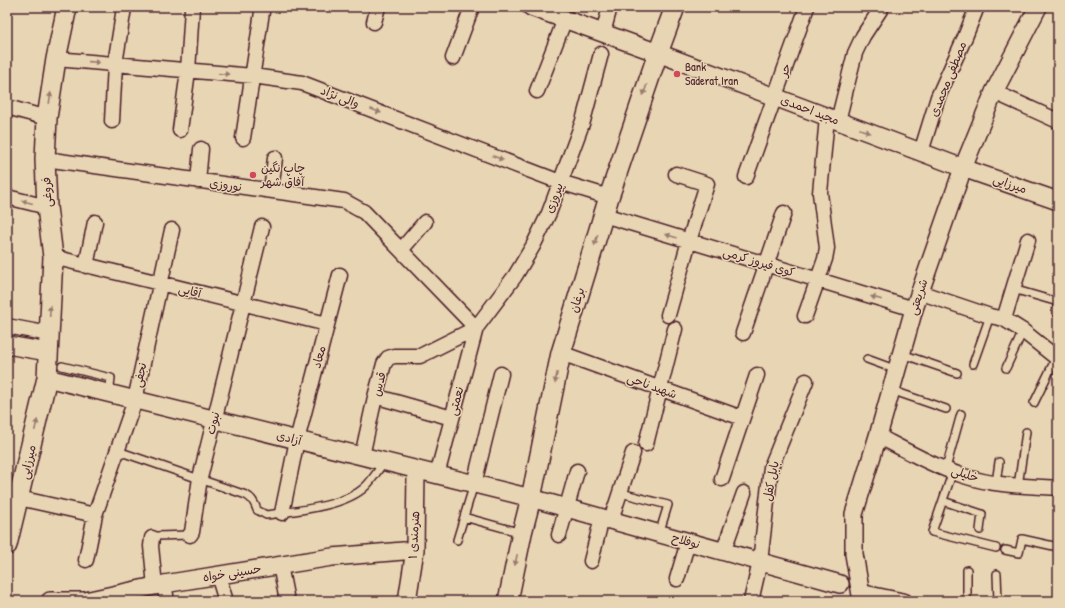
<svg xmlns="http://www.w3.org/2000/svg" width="1065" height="608" viewBox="0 0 1065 608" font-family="'Patrick Hand','Playpen Sans Arabic',sans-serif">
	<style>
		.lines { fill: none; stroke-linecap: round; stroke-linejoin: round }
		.service-casing { stroke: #4a1f2b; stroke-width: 10 }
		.minor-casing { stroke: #4a1f2b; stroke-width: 17 }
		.tertiary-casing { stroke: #4a1f2b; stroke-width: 20 }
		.secondary-casing { stroke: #4a1f2b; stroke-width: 22 }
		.service { stroke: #e8d5b3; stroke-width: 7 }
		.minor { stroke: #e8d5b3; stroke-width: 14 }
		.tertiary { stroke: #e8d5b3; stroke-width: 17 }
		.secondary { stroke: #e8d5b3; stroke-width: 19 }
		.oneway { fill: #997a6f }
		.poi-dot { fill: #d1495b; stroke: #e8d5b3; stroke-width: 1.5 }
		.labels { text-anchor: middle; stroke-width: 3; stroke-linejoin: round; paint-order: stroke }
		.poi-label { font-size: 12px; fill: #4a1f2b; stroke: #e8d5b3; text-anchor: start }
		.street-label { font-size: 12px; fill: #4a1f2b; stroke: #e8d5b3 }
	</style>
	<rect width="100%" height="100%" fill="#e8d5b3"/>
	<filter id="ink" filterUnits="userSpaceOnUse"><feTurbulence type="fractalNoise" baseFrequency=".025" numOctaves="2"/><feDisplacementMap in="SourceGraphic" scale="8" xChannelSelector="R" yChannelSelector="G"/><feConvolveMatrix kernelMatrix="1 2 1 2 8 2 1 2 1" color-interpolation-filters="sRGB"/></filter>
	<g filter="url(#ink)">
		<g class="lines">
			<defs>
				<path id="service" d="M1013 289 1058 302 1056 312H1058
					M902 354 957 373
					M867 359 897 370
					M973 364 990 316
					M62 366 111 378 109 394
					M1006 368 1023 331
					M891 390 946 409
					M1034 403 1056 358
					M118 451 246 495C252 498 255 503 257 510L266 515C294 511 345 507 366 486 373 479 378 470 384 462
					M946 468 961 414
					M953 471 932 532 996 548
					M996 483 999 462
					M1018 486 1026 432
					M621 493 668 505 659 534
					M943 501 982 514 980 530
					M464 517 522 533
					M152 538 157 536 190 535
					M457 540 474 484
					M1005 550 1019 553 1022 539 1058 547
					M997 574 998 601
					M967 601V570"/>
				<path id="minor" d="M374 22 378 7
					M603 33 610 7
					M453 58 472 7
					M56 59 253 76 302 83 560 182 609 197
					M537 91 565 19
					M994 92 1058 121
					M7 107 47 118
					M112 121 115 64 124 8
					M838 121 855 53 863 36 882 7
					M180 130 188 71 192 8
					M243 138 262 12
					M921 152 938 97 965 37 977 7
					M45 159 344 201 364 212 476 328
					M746 177 807 7
					M198 181 201 149
					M271 191 275 158
					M7 197 47 207
					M604 215 914 309
					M402 249 425 222
					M53 257 327 324
					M86 266 95 222
					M919 292 990 316 1004 319 1023 331 1058 359
					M668 315 689 241 707 184 676 174
					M805 316 825 259 827 248 820 193 827 117
					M1004 319 1028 240
					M7 326 49 334
					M743 333 784 213
					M561 353 742 418
					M385 399 452 418
					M878 436C905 450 935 467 964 476 994 486 1027 486 1058 488
					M646 444 675 329
					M362 456 375 397 384 364 388 358 394 356H420L476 328
					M437 475 476 328 515 276 533 246 549 213 583 121 601 54
					M722 479 757 375
					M474 484 501 374
					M19 498 95 515
					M282 513 297 440 340 275
					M611 520 633 453
					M190 535 192 532 200 478 262 227
					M559 535 577 471
					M152 538 151 546 155 586
					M723 552 744 493
					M86 560 95 515 135 400 172 230
					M591 561 602 518
					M280 565 287 601
					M218 575 225 598
					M677 579 688 542
					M164 584 167 601
					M862 592 905 601
					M751 601 760 562 771 467 806 381"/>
				<path id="tertiary" d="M531 7 658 53 963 168 1058 201
					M7 345 48 352
					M47 378 531 498 840 584
					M50 601H85L164 584 332 557 415 550
					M407 601 415 550 416 470
					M862 601 854 554V514L878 436 914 309 963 168 994 92 1038 7"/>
				<path id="secondary" d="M7 545 47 378 53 257 47 207 45 159 47 118 56 59 67 7
					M508 601 522 533 531 498 561 353 609 197 658 53 675 7"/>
			</defs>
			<use href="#service" class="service-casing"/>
			<use href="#minor" class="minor-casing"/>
			<use href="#tertiary" class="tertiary-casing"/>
			<use href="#secondary" class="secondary-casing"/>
			<use href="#service" class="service"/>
			<use href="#minor" class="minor"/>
			<use href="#tertiary" class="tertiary"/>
			<use href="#secondary" class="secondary"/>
		</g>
		<defs><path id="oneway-solid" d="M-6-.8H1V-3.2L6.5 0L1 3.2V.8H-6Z"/></defs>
		<g class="oneway">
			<use href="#oneway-solid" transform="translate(94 62) rotate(4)"/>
			<use href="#oneway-solid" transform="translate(224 74) rotate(5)"/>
			<use href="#oneway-solid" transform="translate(645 90) rotate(109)"/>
			<use href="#oneway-solid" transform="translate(50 98) rotate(-82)"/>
			<use href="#oneway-solid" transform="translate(376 111) rotate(21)"/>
			<use href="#oneway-solid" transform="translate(865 131) rotate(21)"/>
			<use href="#oneway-solid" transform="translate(498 158) rotate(21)"/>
			<use href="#oneway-solid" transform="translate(27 202) rotate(-166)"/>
			<use href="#oneway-solid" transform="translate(671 236) rotate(-163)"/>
			<use href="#oneway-solid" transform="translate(596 240) rotate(107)"/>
			<use href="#oneway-solid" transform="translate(876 298) rotate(-163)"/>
			<use href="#oneway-solid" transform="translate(50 311) rotate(-87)"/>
			<use href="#oneway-solid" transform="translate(556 378) rotate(102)"/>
			<use href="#oneway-solid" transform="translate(36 425) rotate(-77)"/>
			<use href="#oneway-solid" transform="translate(516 560) rotate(102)"/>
		</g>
	</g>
	<g class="poi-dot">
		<circle cx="677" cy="74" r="4"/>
		<circle cx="253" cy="175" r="4"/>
	</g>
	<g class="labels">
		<g class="poi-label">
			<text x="685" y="71">Bank<tspan x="685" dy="14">Saderat Iran</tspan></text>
			<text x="261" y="172">چاپ نگین<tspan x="261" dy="14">آفاق شهر</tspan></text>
		</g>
		<g class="street-label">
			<text transform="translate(785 70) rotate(-70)" y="4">حر</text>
			<text transform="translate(948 79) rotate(-68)" y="4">مصطفی محمدی</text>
			<text transform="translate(340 97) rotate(21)" y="4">والی نژاد</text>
			<text transform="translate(810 110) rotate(21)" y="4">مجید احمدی</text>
			<text transform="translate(1010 184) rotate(19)" y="4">میرزایی</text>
			<text transform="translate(226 185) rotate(8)" y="4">نوروزی</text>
			<text transform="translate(47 192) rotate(-93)" y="4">فروغی</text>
			<text transform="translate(554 198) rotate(-69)" y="4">پیروزی</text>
			<text transform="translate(759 262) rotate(17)" y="4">کوی فیروز کرمی</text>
			<text transform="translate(190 291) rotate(14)" y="4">آقایی</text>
			<text transform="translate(918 297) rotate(-72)" y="4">شریعتی</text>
			<text transform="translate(577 300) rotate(-73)" y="4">برغان</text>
			<text transform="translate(319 357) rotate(-75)" y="4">معاد</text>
			<text transform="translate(140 375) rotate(-78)" y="4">نجفی</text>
			<text transform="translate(379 384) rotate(-75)" y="4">قدس</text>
			<text transform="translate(652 386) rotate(20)" y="4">شهید ناحی</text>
			<text transform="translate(456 401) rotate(-75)" y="4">نعمتی</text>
			<text transform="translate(213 423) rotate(-76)" y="4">نبوت</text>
			<text transform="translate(289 438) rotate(14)" y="4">آزادی</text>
			<text transform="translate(28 462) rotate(-77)" y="4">میرزایی</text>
			<text transform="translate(965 474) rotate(18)" y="4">خلیلی</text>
			<text transform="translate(771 481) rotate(-79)" y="4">بابل کفل</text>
			<text transform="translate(414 535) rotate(-87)" y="4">هنرمندی ۱</text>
			<text transform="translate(686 541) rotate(16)" y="4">نوفلاح</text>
			<text transform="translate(232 573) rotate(-9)" y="4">حسینی خواه</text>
		</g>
	</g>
	<rect width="1065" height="608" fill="none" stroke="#e8d5b3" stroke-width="24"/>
	<rect x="12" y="12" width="1041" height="584" fill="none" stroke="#4a1f2b" stroke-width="1.5" filter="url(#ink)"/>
</svg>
